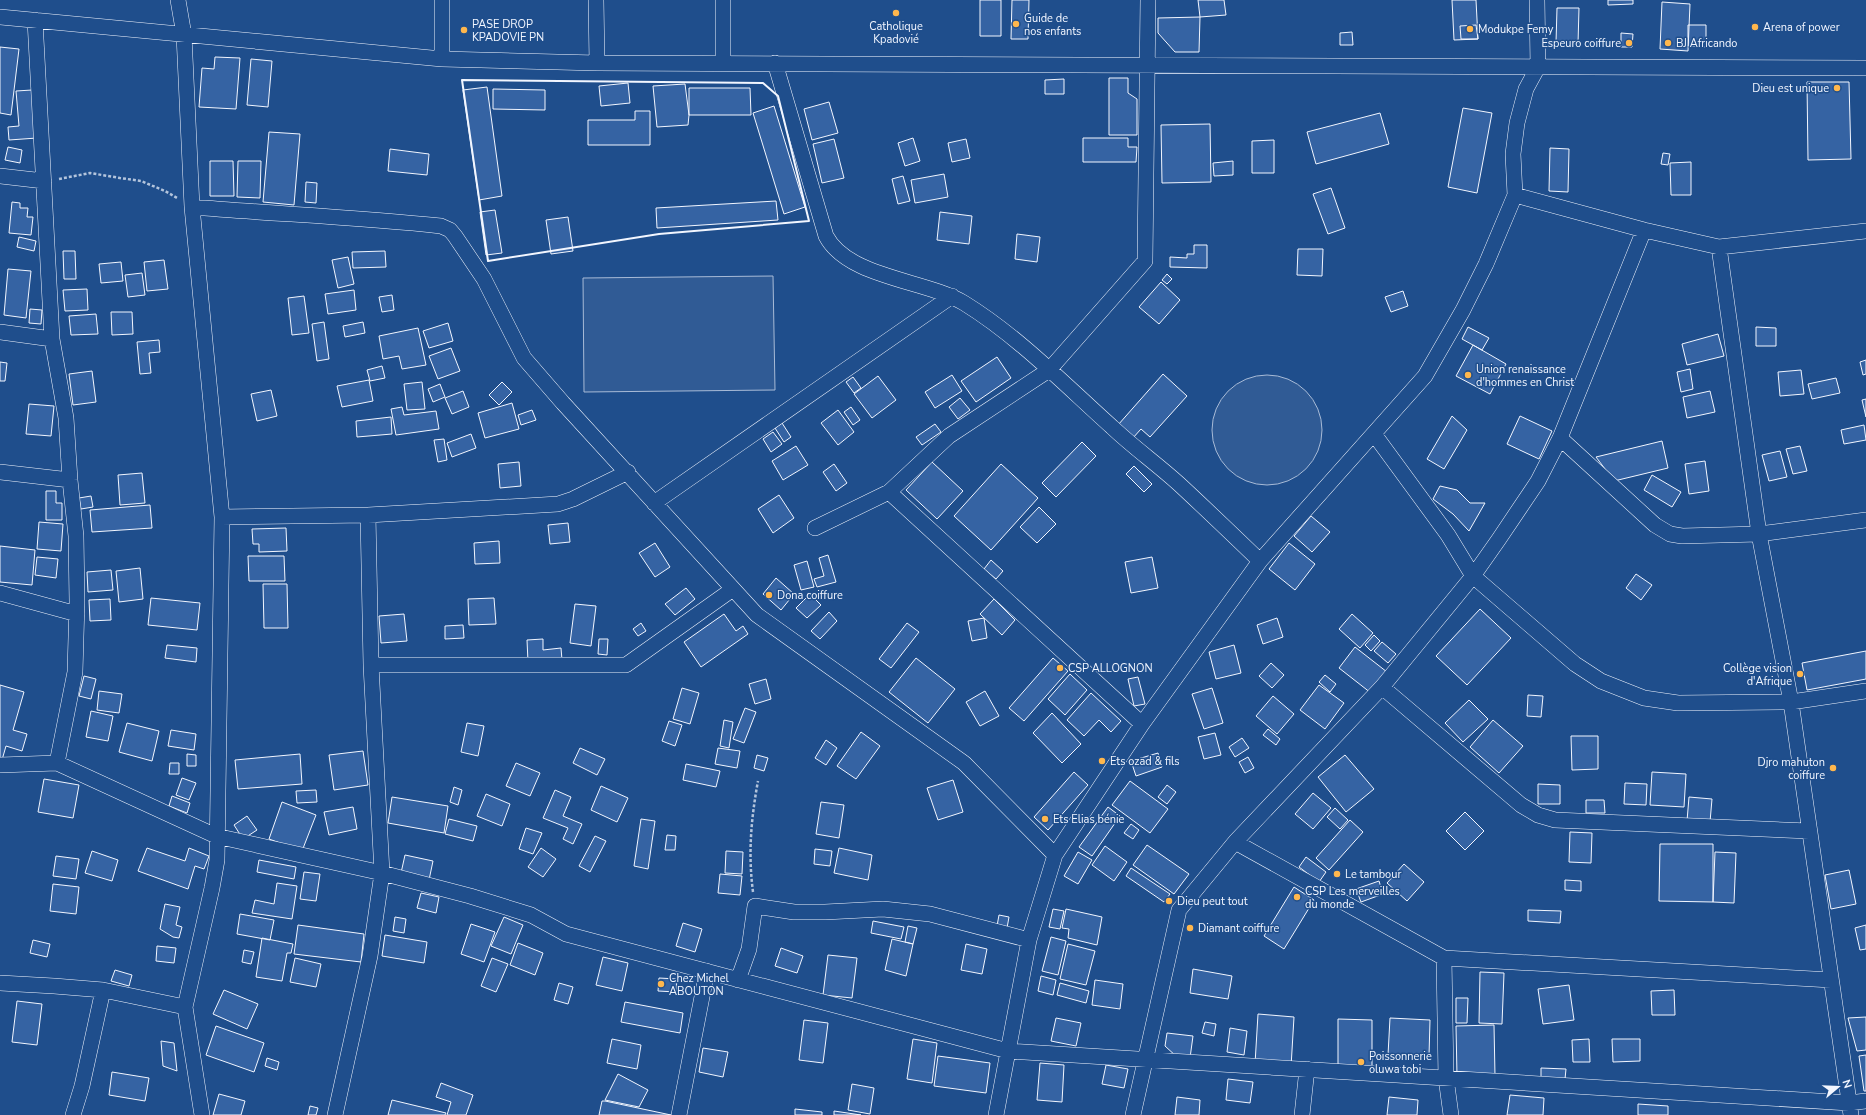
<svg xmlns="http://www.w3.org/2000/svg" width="1866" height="1115" viewBox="0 0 1866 1115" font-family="'Nunito Sans',sans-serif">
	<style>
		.green { fill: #305b95; stroke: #a8bbd7 }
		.building { fill: #3563a3; stroke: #f2f6ff }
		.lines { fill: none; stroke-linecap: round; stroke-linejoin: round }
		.street-casing { stroke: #f2f6ff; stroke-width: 16 }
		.path { stroke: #b3c4dc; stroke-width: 2.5; stroke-dasharray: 3 2; stroke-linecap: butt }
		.street { stroke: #1f4e8c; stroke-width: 15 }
		.wall { stroke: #f2f6ff; stroke-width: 2 }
		.poi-dot { fill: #ffb74d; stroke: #1f4e8c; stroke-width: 1.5 }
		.labels { text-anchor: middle; stroke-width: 3; stroke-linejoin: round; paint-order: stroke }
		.poi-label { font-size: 11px; fill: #f2f6ff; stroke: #1f4e8c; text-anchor: start }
	</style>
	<rect width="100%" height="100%" fill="#1f4e8c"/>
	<path class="green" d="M773 276 775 390 584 392 583 278Z
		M1212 430a55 55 0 1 1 110 0a55 55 0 1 1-110 0Z"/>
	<path class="building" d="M980 0H1001V36H980Z
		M1012 0H1029L1028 39H1011Z
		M1198 0H1224L1226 15 1200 17Z
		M1452 0H1476L1478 39 1454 40Z
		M1608 0H1633V4L1608 5Z
		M1662 2 1690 4 1688 51 1660 49Z
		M1557 8H1579L1578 44 1556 43Z
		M1200 17 1199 52H1175L1158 33V18Z
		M1476 25 1478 39H1461L1460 26Z
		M1688 25H1706V47L1688 46Z
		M1352 32 1353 45H1340V33Z
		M1621 33 1633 34 1632 47H1621Z
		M0 47 19 49 11 115 0 113Z
		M215 57 240 58 236 109 199 107 202 68 214 69Z
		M251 59 272 61 268 107 247 105Z
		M1109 78H1128V93L1137 99V135H1109Z
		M1064 79V94H1045V80Z
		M1807 82H1849L1851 159 1808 160Z
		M628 83 630 103 601 106 599 86Z
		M685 84 689 115 688 125 657 127 653 86Z
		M487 87 502 196 479 200 463 90Z
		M689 88H750L751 115H689Z
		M493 89 545 90V110L493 109Z
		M32 90 37 138 9 140 8 127 19 126 16 91Z
		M829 102 838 133 812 140 804 109Z
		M774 106 805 207 784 214 753 113Z
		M1463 108 1492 113 1477 193 1448 187Z
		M635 111H650V145H588V120H635Z
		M1380 113 1389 144 1316 164 1307 132Z
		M1210 124 1211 182 1162 183 1161 125Z
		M269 132 300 134 294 205 263 202Z
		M913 138 920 161 905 166 898 143Z
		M1083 138H1128V147H1137L1136 162H1083Z
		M834 139 844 178 822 183 813 144Z
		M966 139 970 158 952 162 948 143Z
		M1274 140V173H1252V141Z
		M8 147 22 150 20 163 5 160Z
		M1550 148 1569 149 1568 192 1549 191Z
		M390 149 429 154 427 175 388 171Z
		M1663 153 1670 154 1668 165 1661 164Z
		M210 161H233L234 196H210Z
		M238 161H261L260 198 237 197Z
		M1233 161V175L1214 176 1213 163Z
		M1691 162V195H1671L1670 163Z
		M944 174 948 197 915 203 911 180Z
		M903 176 910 201 898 204 892 179Z
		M306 182 317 183 316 203 305 202Z
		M1331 188 1345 228 1328 234 1313 194Z
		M776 201 778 220 657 228 656 208Z
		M12 202 20 203V208H28L27 217H33L31 235 9 233Z
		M495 210 502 253 486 255 480 212Z
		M940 212 972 216 969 244 937 240Z
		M568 217 573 251 551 254 546 220Z
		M1017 234 1040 237 1037 262 1015 259Z
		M19 237 36 241 34 251 17 247Z
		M1194 245H1207V268L1170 267V257L1187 258V254H1194Z
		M1298 249H1323L1322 276 1297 275Z
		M63 251H75L76 279H64Z
		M385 251 386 267 353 268 352 252Z
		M348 257 354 284 338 288 332 260Z
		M164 260 168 289 147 291 144 262Z
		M121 262 123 281 101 283 99 264Z
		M8 269 31 271 26 318 4 315Z
		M142 273 145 295 128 297 125 275Z
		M1167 274 1172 279 1167 284 1162 280Z
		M1161 282 1180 300 1159 324 1139 307Z
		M87 289 88 310 65 311 63 290Z
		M354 290 356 310 328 314 325 294Z
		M1403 291 1408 306 1391 312 1385 297Z
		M392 295 394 310 382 312 379 297Z
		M304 296 309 333 292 335 288 298Z
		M30 309 42 310 41 324 29 323Z
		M111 312H132L133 334 112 335Z
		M96 314 98 334 71 335 69 316Z
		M324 322 329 359 317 361 312 324Z
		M363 322 365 333 345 337 343 326Z
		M448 323 453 341 429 348 423 331Z
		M1468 327 1489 338 1482 350 1462 339Z
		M1756 327 1776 328V346H1756Z
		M418 328 426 365 402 369 399 356 383 359 379 336Z
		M1718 334 1724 356 1687 365 1682 344Z
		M159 340 160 352 149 353 151 373 140 374 137 342Z
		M1473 345 1506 364 1490 394 1456 376Z
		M451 348 460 371 438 379 429 356Z
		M997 357 1011 378 976 402 961 381Z
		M1866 360V374L1863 375 1860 362Z
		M0 362 7 363 5 381H0Z
		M382 366 385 378 370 381 367 370Z
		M1690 369 1693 389 1681 392 1677 372Z
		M1801 370 1804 394 1780 396 1778 372Z
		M92 371 96 402 73 405 69 374Z
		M1163 374 1187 396 1150 437 1141 429 1132 439 1118 425Z
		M952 375 962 391 935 408 925 392Z
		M878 376 896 400 872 418 854 394Z
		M853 377 861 388 854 393 846 382Z
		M1836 378 1840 393 1812 399 1808 384Z
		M369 380 373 401 342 407 337 386Z
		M422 382 425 409 407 410 404 384Z
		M502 382 512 392 499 405 489 395Z
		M440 384 445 397 433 402 428 389Z
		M271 390 277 416 257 421 251 394Z
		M463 391 469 407 452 414 445 398Z
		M1710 391 1715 412 1687 418 1683 397Z
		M960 398 970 410 958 419 949 407Z
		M1866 399V417L1862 400Z
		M512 403 519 429 485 438 478 413Z
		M29 404 54 406 51 436 26 434Z
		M402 407 404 415 436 411 439 429 396 435 391 409Z
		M851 407 860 420 853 425 844 412Z
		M532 410 536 420 521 425 518 415Z
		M838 410 854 432 838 445 821 423Z
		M1452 416 1467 430 1444 469 1427 459Z
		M1520 416 1552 431 1539 459 1507 444Z
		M391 417 392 434 357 437 356 421Z
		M782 423 791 437 784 442 775 428Z
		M935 424 941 432 922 445 916 437Z
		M1864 425 1866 440 1844 444 1841 430Z
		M773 432 782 444 771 452 763 439Z
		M471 434 476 448 452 457 447 443Z
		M444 439 447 460 438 462 434 440Z
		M1662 441 1668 468 1614 481 1596 457Z
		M1082 442 1096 456 1056 497 1042 483Z
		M796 446 808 465 783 480 772 461Z
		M1800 446 1807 471 1793 474 1786 449Z
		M1780 451 1787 477 1769 481 1762 455Z
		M1705 461 1709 491 1689 494 1685 464Z
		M519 462 521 486 500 488 498 464Z
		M932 462 963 491 937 519 906 490Z
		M834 464 847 483 836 491 823 472Z
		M1001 464 1038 498 991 550 954 516Z
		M1134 466 1152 484 1144 492 1126 474Z
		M142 473 145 503 120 505 118 475Z
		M1652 475 1681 492 1672 507 1644 490Z
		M1440 486 1457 490 1470 503H1485L1469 531 1453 514 1433 499Z
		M46 491H56V503H62V520H46Z
		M779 495 794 518 773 533 758 509Z
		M91 496 93 507 81 509 79 498Z
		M150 505 152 528 92 532 90 510Z
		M1039 507 1056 524 1037 543 1020 527Z
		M1311 516 1330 532 1312 552 1294 536Z
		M39 522 63 524 61 551 37 549Z
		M568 523 570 542 550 544 548 525Z
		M286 528 287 551 259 552V544H253L252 529Z
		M499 541 500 563 475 564 474 543Z
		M655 543 670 567 655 577 639 553Z
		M1289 543 1315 564 1295 590 1269 569Z
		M0 546 35 550 32 585 0 582Z
		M828 555 836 582 817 587 814 579 824 576 819 558Z
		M248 556H284L285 581H249Z
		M37 557 58 559 56 578 35 575Z
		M1152 557 1158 588 1131 593 1125 562Z
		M991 560 1003 571 996 579 984 569Z
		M807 561 814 587 801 590 794 565Z
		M140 568 143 599 119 602 116 571Z
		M111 570 113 590 88 592 87 572Z
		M1636 574 1652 585 1641 600 1626 588Z
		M776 578 794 594 781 610 763 594Z
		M263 584H287L288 628H264Z
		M686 588 695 599 675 615 665 604Z
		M810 594 821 605 807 618 796 608Z
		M151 598 200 603 197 630 148 625Z
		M494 598 496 624 469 625 468 599Z
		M110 599 111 620 90 621 89 600Z
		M994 599 1015 620 1002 635 980 614Z
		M575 604 596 606 591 646 570 643Z
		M1480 609 1511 638 1467 685 1436 656Z
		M829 612 837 621 820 639 811 631Z
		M404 614 407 641 381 643 379 616Z
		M724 614 736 631 743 626 748 634 701 667 684 642Z
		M1352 614 1373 633 1360 648 1339 629Z
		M984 618 987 638 972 641 968 621Z
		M1277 618 1283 637 1263 644 1257 625Z
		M641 623 646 631 638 636 633 629Z
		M907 623 919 632 891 668 879 659Z
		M463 625 464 638 445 639V626Z
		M1374 635 1380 641 1371 651 1365 645Z
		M543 639V650L561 648 562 660 528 662 527 640Z
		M599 639H608L607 655 598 654Z
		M1382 642 1396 654 1388 663 1374 651Z
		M167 645 197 648 196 662 165 658Z
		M1234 645 1241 673 1216 679 1209 652Z
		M1355 647 1387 672 1371 693 1339 668Z
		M1866 651V679L1807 690 1802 663Z
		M916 658 955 689 928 723 889 692Z
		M1053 658 1068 671 1024 721 1009 708Z
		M1271 663 1284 675 1272 688 1259 676Z
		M1070 674 1087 690 1065 715 1048 699Z
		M1325 675 1336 684 1330 692 1319 682Z
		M84 676 96 679 91 699 79 696Z
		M1138 677 1145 704 1134 706 1128 679Z
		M766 679 771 699 755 704 749 684Z
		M0 685 24 692 13 730 27 734 22 751 6 746 2 760H0Z
		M1319 685 1344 703 1325 729 1300 710Z
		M682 688 699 693 690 724 673 719Z
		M1212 688 1223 723 1204 729 1192 694Z
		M99 691 122 694 119 713 97 710Z
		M985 691 999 716 980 726 966 702Z
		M1091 693 1121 721 1111 732 1099 720 1084 736 1067 720Z
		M1528 695 1543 696 1541 717 1527 716Z
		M1273 696 1294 714 1277 734 1256 716Z
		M1469 700 1488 719 1463 742 1445 723Z
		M745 708 756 712 744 743 733 739Z
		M91 711 113 716 108 741 86 737Z
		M1052 713 1081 744 1062 763 1033 733Z
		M724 720 733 722 729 748 720 746Z
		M1493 720 1523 746 1499 773 1470 747Z
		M669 721 682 725 675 746 662 741Z
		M127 723 159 731 152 761 119 752Z
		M467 723 484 726 478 756 461 752Z
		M1268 729 1280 739 1276 745 1263 735Z
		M171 730 196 734 194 750 168 746Z
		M861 732 880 746 856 779 837 766Z
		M1215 733 1221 755 1204 759 1198 737Z
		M1571 736H1598V769L1572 770Z
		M1242 738 1249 748 1235 757 1229 747Z
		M826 740 837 748 826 765 815 758Z
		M580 748 605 759 597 775 573 763Z
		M718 748 740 751 737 768 715 764Z
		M363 751 368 785 334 790 329 755Z
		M1158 753 1162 767 1136 776 1131 761Z
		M187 754 196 755V766H187Z
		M300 754 302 784 238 789 235 760Z
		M757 755 768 758 764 771 754 768Z
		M1345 755 1374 789 1346 812 1318 777Z
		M1248 757 1254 768 1245 773 1239 762Z
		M170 763H179V774H169Z
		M516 763 540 773 530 796 506 786Z
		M686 764 720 771 716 787 683 780Z
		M1074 772 1088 785 1048 830 1034 817Z
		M1652 772 1686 774 1684 807 1650 805Z
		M182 778 196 783 189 800 176 795Z
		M44 779 79 785 73 818 38 812Z
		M953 780 963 812 938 820 927 788Z
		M1130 781 1168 809 1150 833 1112 805Z
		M1625 783 1647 784 1646 805 1624 804Z
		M1538 784 1560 785V804H1538Z
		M1167 785 1176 792 1167 804 1158 797Z
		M601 786 628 798 617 822 591 810Z
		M454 787 462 790 458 805 450 802Z
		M316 790 317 802 297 803 296 791Z
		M555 790 571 797 563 816 582 824 573 844 563 839 568 828 543 818Z
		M1313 793 1331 808 1313 829 1295 814Z
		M486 794 510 804 502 826 477 816Z
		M172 796 190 803 187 813 169 806Z
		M392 797 448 806 444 833 388 823Z
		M1689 797 1712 799 1710 822 1687 821Z
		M1586 800H1604L1605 813H1586Z
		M282 802 316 815 302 851 269 839Z
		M821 802 844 805 839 838 816 834Z
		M353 807 357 829 329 835 324 812Z
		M1108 807 1120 816 1092 856 1079 847Z
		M1335 808 1348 820 1340 829 1327 817Z
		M1465 812 1484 831 1465 850 1446 831Z
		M247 816 257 830 243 839 234 825Z
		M449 819 477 826 473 841 445 834Z
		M641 819 655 821 648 869 634 866Z
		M1350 820 1363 832 1329 870 1316 858Z
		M1131 824 1139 830 1133 839 1124 833Z
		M526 828 542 833 533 854 519 849Z
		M1570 832 1592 833 1591 863 1569 862Z
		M667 835 676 836 675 850H665Z
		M595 836 606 841 590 872 579 866Z
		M1660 844H1713V902L1659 901Z
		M1147 845 1189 874 1174 894 1133 865Z
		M1105 846 1127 862 1114 881 1092 865Z
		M147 848 185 861 189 848 209 856 204 869 195 866 188 889 138 871Z
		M541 848 556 859 543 877 528 867Z
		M839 848 872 855 868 880 834 873Z
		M815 849 832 851 830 866 814 864Z
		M92 851 118 860 112 881 85 873Z
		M726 851 743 852 742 874 725 873Z
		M1078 852 1092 860 1078 884 1064 876Z
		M1715 852 1736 853 1734 903 1713 902Z
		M405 855 433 861 429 880 401 873Z
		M56 856 79 859 76 879 53 876Z
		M1306 857 1326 872 1319 882 1299 867Z
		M259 860 296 867 294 879 257 872Z
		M1404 864 1424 882 1407 901 1387 883Z
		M1131 868 1170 894 1164 902 1126 876Z
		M1849 870 1856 904 1831 909 1825 875Z
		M304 872 320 874 316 901 300 899Z
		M720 874 742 876 740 895 718 893Z
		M1565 880 1581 881V891L1565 890Z
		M1379 881 1383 894 1361 902 1356 889Z
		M277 883 297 886 292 919 252 913 255 900 274 904Z
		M53 884 79 887 76 914 50 911Z
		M1294 887 1314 900 1284 949 1264 936Z
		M421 893 439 897 436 913 417 908Z
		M165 904 180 907 176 925 182 927 179 938 173 937 160 929Z
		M1053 909 1064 911 1060 929 1049 927Z
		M1066 909 1102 917 1097 945 1068 938 1069 929 1062 928Z
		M1528 910 1561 911 1560 923 1528 921Z
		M240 914 274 920 270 940 237 934Z
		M999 915 1009 917 1007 928 997 926Z
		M395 917 406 919 404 933 393 931Z
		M504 917 523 925 511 954 491 946Z
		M873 921 904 927 901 939 871 933Z
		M683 923 702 929 695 952 676 946Z
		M471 924 495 932 484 962 461 954Z
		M298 925 364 934 361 962 294 954Z
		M1866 925V949L1860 950 1855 928Z
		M908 926 917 928 913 944 905 942Z
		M385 935 427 942 424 963 382 956Z
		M1051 937 1066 941 1058 975 1042 971Z
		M262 938 293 944 291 953H287L282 981 256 977Z
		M892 939 913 944 906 976 885 970Z
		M33 940 50 944 47 957 30 953Z
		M518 943 543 953 535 975 510 965Z
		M966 944 987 949 982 974 961 970Z
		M1068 944 1095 951 1086 985 1060 979Z
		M157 946 176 948 174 963 156 961Z
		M781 948 803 956 797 973 775 966Z
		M244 950 254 952 251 964 242 962Z
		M828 955 857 958 852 998 823 995Z
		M603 957 628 963 622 991 596 985Z
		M295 958 321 964 316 987 290 982Z
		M492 958 508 964 496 992 481 986Z
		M1193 969 1232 976 1228 999 1190 993Z
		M115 970 132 975 129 986 111 981Z
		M1480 972 1504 973 1502 1024 1479 1023Z
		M1041 976 1056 980 1053 995 1038 991Z
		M659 978 677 979 676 992 658 991Z
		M1095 980 1123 984 1120 1009 1092 1005Z
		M559 983 573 987 568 1004 554 1000Z
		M1060 983 1089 991 1086 1003 1057 995Z
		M1569 985 1574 1020 1543 1024 1538 989Z
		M224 990 258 1004 247 1029 213 1014Z
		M1674 990 1675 1015H1652L1651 991Z
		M1456 998H1468L1467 1023H1456Z
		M17 1001 42 1004 37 1045 12 1042Z
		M625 1002 683 1013 680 1033 621 1022Z
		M1258 1014 1294 1017 1291 1067 1255 1064Z
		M1866 1017V1050L1857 1051 1848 1018Z
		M1056 1018 1081 1023 1076 1046 1051 1041Z
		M1390 1018 1430 1020 1429 1056 1388 1055Z
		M1338 1019 1372 1020V1070H1338Z
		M804 1020 828 1023 823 1063 799 1060Z
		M1205 1022 1216 1024 1214 1036 1202 1033Z
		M1494 1025 1495 1076H1457L1456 1026Z
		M216 1026 264 1043 254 1072 206 1055Z
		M1230 1028 1247 1031 1244 1055 1227 1052Z
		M1167 1033 1193 1036 1190 1058 1177 1057 1165 1046Z
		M612 1039 641 1045 637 1069 607 1063Z
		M913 1039 937 1043 932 1083 907 1079Z
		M1589 1039 1590 1062H1573L1572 1040Z
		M1612 1039H1640V1061L1613 1062Z
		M161 1041 174 1043 177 1071 163 1066Z
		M703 1048 728 1052 723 1077 699 1072Z
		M1866 1055V1091H1864L1859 1056Z
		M938 1056 990 1063 986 1093 934 1086Z
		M267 1058 279 1062 277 1070 265 1066Z
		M1040 1063 1064 1065 1062 1102 1037 1100Z
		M1106 1065 1128 1069 1124 1088 1102 1084Z
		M1541 1068 1566 1069 1565 1079H1541Z
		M112 1072 149 1078 145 1101 109 1095Z
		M618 1074 648 1090 639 1107 605 1100Z
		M1228 1079 1253 1082 1250 1103 1226 1100Z
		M441 1083 473 1095 466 1115H447L451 1102 436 1097Z
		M852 1084 874 1088 870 1114 848 1110Z
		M219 1094 245 1101 241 1115H213Z
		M1510 1095 1544 1098 1543 1115H1507Z
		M1177 1097 1200 1100 1199 1115H1175Z
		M1389 1097 1418 1100 1417 1115H1387Z
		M392 1100 446 1113 445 1115H388Z
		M602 1101H605L671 1115H599Z
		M1638 1104 1668 1106V1115H1638Z
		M310 1106 318 1108 316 1115H308Z
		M795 1109 822 1112V1115H795Z
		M834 1111 861 1115H834Z"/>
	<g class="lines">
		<defs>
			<path id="street" d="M178 0 184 35 192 207 222 517 217 860 212 888 185 1007 202 1115
				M442 0V59
				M596 0 597 63
				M0 17 442 59 597 63 1866 68
				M35 20 52 339 66 418 70 480 76 536 77 602 75 672 57 763
				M723 63V0
				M775 63 826 236C848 278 926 280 964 303 1019 337 1064 384 1112 427 1133 447 1157 464 1179 484 1206 509 1233 535 1260 561
				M0 176 44 181
				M1515 195 1644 230 1719 247 1866 231
				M192 207C275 214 358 217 441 226L450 230 455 236 484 279 524 358 563 403 757 615 964 763 1055 855
				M1719 247 1759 534 1791 702 1851 1115
				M0 332 52 339
				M1374 434 1448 535 1473 576 1575 664 1601 681 1644 698 1678 703 1791 702 1866 691
				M1560 438 1655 525 1670 534 1682 536 1759 534 1866 520
				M0 472 70 480
				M889 492 1142 724
				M654 503 952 296
				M222 517 368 515 558 504 573 499 628 472
				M815 528 889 492 949 436 1049 370 1145 261 1148 0
				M0 593 77 614
				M371 665H626L733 589
				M1382 687 1521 805 1538 815 1555 820 1809 831
				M0 765 57 763 216 836 382 873 470 896 531 915 566 934 1008 1051 1849 1103 1866 1101
				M1235 842 1444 958 1831 980
				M1444 958 1446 1078 1451 1115
				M738 980 749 949 755 906 794 912H825L883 909 930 914 1029 940
				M0 983 54 986 103 990 185 1007
				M73 1115 82 1086 103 990
				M335 1115 370 956 382 873 371 665 368 515
				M679 1115 707 971
				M996 1115 1029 940 1055 855 1142 724 1260 561 1425 376 1463 310 1486 264 1515 195 1513 154 1517 123 1526 89 1538 67 1537 0
				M1133 1115 1179 910 1235 842 1382 687 1473 576 1499 539 1538 481 1560 438 1644 230
				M1302 1115 1307 1069"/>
		</defs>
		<use href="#street" class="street-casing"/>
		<path class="path" d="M59 179 90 173 120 178 141 181 165 191 177 198
			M753 892C748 854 751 819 758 781"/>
		<use href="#street" class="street"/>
		<path class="wall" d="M462 80 763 83 778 96 809 221 659 234 488 261Z"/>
	</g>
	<g class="poi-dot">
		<circle cx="896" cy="13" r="4"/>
		<circle cx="1016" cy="24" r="4"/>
		<circle cx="1755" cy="27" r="4"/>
		<circle cx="1470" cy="29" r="4"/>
		<circle cx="464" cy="30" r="4"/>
		<circle cx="1629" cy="43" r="4"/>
		<circle cx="1668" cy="43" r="4"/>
		<circle cx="1837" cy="88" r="4"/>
		<circle cx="1468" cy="375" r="4"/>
		<circle cx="769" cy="595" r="4"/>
		<circle cx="1060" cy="668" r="4"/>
		<circle cx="1800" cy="674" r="4"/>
		<circle cx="1102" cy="761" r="4"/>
		<circle cx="1833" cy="768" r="4"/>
		<circle cx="1045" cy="819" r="4"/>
		<circle cx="1337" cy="874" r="4"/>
		<circle cx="1297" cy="897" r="4"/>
		<circle cx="1169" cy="901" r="4"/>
		<circle cx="1190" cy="928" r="4"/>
		<circle cx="661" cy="984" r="4"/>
		<circle cx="1361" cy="1062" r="4"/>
	</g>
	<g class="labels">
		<g class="poi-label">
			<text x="1024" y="22">Guide de<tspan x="1024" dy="13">nos enfants</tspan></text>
			<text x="472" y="28">PASE DROP<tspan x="472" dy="13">KPADOVIE PN</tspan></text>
			<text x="896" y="30" text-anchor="middle">Catholique<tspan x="896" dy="13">Kpadovié</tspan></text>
			<text x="1763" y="31">Arena of power</text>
			<text x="1478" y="33">Modukpe Femy</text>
			<text x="1621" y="47" text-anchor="end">Espeuro coiffure</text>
			<text x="1676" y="47">BJ Africando</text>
			<text x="1829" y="92" text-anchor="end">Dieu est unique</text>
			<text x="1476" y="373">Union renaissance<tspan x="1476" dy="13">d'hommes en Christ</tspan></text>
			<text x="777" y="599">Dona coiffure</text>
			<text x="1068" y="672">CSP ALLOGNON</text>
			<text x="1792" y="672" text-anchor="end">Collège vision<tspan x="1792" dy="13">d'Afrique</tspan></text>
			<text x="1110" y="765">Ets ozad &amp; fils</text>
			<text x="1825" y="766" text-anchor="end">Djro mahuton<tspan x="1825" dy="13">coiffure</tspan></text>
			<text x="1053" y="823">Ets Elias bénie</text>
			<text x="1345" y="878">Le tambour</text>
			<text x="1305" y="895">CSP Les merveilles<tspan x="1305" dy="13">du monde</tspan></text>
			<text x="1177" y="905">Dieu peut tout</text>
			<text x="1198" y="932">Diamant coiffure</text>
			<text x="669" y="982">Chez Michel<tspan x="669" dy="13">ABOUTON</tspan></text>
			<text x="1369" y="1060">Poissonnerie<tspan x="1369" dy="13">oluwa tobi</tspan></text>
		</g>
	</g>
	<g transform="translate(1838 1087) rotate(71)" stroke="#1f4e8c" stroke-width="3" paint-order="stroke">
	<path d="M0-3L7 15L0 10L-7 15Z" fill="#f2f6ff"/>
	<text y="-6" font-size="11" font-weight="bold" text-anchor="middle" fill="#f2f6ff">N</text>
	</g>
</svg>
